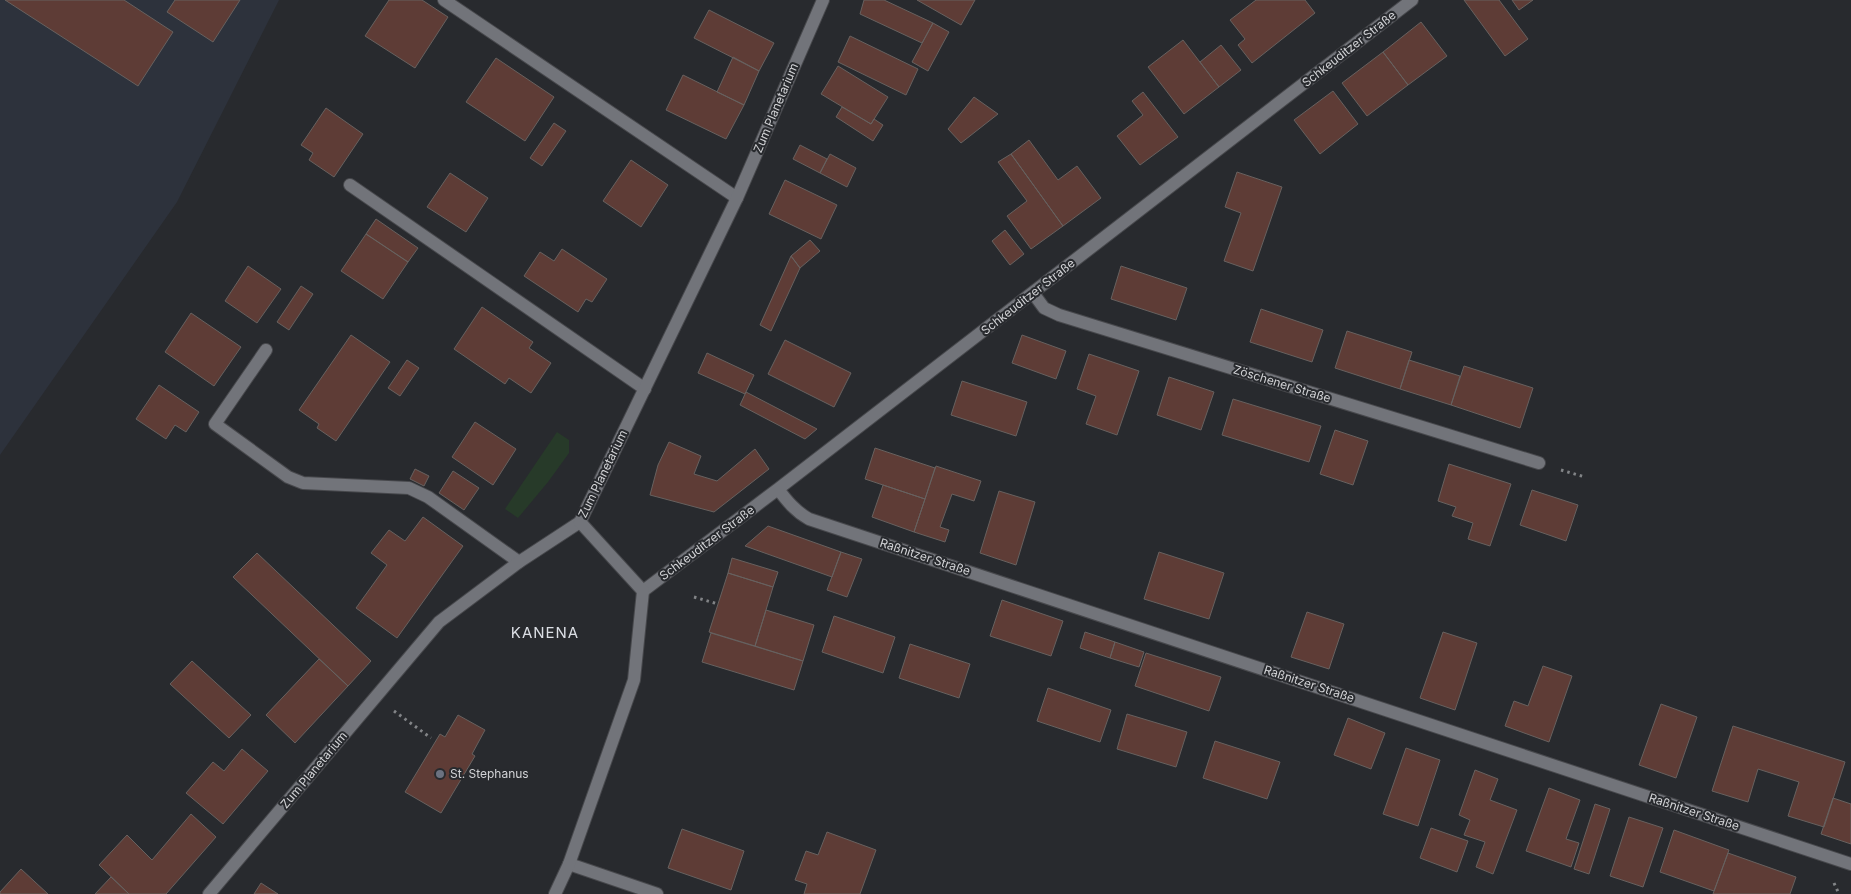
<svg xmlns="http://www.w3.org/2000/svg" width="1851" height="894" viewBox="0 0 1851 894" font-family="Inter,sans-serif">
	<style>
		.built { fill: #2d323c }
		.green { fill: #273a29 }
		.building { fill: #5e3c36; stroke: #67615f }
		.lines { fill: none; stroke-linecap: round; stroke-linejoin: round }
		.lane-casing { stroke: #47484c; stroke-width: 14 }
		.street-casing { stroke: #47484c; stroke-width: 14 }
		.secondary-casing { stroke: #47484c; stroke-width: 14 }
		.path { stroke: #828487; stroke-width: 3; stroke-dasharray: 2.5 4; stroke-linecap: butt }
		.lane { stroke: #72747a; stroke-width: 12 }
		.street { stroke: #72747a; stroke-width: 12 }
		.secondary { stroke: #72747a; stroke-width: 12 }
		.worship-dot { fill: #6b7280; stroke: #282a2e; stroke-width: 2 }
		.labels { text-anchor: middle; stroke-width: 4; stroke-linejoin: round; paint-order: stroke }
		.street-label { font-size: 12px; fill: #d2d3d6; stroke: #282a2e }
		.poi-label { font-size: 12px; fill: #d2d3d6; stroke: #282a2e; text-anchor: start }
		.quarter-label { font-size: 15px; letter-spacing: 1px; fill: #dcdfe5; stroke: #282a2e }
	</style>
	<rect width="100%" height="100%" fill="#282a2e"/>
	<path class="built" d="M0 0H279L177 202 0 455Z"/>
	<path class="green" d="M557 432 569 440V453L548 482 518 518 505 509Z"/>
	<path class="building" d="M5 0H124L173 32 138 86Z
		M175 0H240L213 42 167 12Z
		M389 0H422L448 17 415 68 365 36Z
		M864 0H884L933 23 922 43 860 14Z
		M917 0H975L961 25Z
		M1256 0H1305L1315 13 1252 63 1238 45 1245 39 1230 20Z
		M1464 0H1499L1528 39 1505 56Z
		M1512 0H1533L1519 10Z
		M709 10 774 43 759 71 694 38Z
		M1421 22 1447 56 1408 85 1383 52Z
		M933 23 949 32 928 71 912 62Z
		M850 36 918 69 906 95 838 62Z
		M1183 40 1219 87 1184 114 1148 67Z
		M1221 45 1241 70 1219 87 1200 62Z
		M1383 52 1408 85 1367 116 1342 83Z
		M733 57 759 71 744 105 717 92Z
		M496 58 554 97 525 141 466 102Z
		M838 66 888 97 871 124 821 94Z
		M683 75 744 105 726 139 666 110Z
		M1333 91 1358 124 1320 154 1294 120Z
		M1143 92 1178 137 1140 165 1117 136 1143 115 1132 101Z
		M974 97 998 114 961 143 948 129Z
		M842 107 871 124 874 119 883 125 873 141 836 117Z
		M326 108 363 134 334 177 309 160 313 153 301 145Z
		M554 123 566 131 542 166 530 158Z
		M1029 140 1058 180 1077 166 1101 198 1063 226 1011 154Z
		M800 145 827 159 820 173 793 159Z
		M830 154 856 168 847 187 820 173Z
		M1011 154 1063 226 1031 249 1007 216 1027 201 998 162Z
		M631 160 668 185 641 227 603 201Z
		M1237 172 1282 187 1253 271 1224 261 1241 213 1225 207Z
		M450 173 488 198 466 232 427 207Z
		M785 180 837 205 821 239 769 214Z
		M376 219 418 248 408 262 366 234Z
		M1005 230 1024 254 1010 265 992 241Z
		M366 234 408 262 383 299 341 271Z
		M810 240 820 251 800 268 791 256Z
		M562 249 607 279 592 302 586 299 578 312 524 276 540 252 554 261Z
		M791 256 800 268 771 331 760 325Z
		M248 266 281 289 257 323 225 301Z
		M1121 266 1187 288 1176 320 1111 299Z
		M301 286 313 294 289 330 277 322Z
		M482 307 533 342 529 348 551 363 531 393 509 378 505 384 454 349Z
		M1261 309 1323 330 1312 362 1250 342Z
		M191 313 241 347 214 386 165 352Z
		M1347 331 1412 352 1400 389 1335 368Z
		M351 335 390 362 336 441 317 428 319 424 299 410Z
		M1022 335 1066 351 1056 379 1012 363Z
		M785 340 851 373 834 407 768 374Z
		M707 353 754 375 745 394 698 373Z
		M1089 354 1139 371 1117 435 1086 424 1096 396 1077 389Z
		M407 360 419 368 400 396 388 388Z
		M1409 360 1460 376 1451 405 1400 389Z
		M1464 366 1533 388 1520 428 1451 405Z
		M1169 377 1214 392 1201 430 1157 415Z
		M962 381 1027 402 1016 436 951 415Z
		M159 385 199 412 186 432 175 425 166 439 136 419Z
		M746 392 817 429 805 439 740 405Z
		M1233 399 1321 426 1309 462 1222 435Z
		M475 422 516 449 493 485 452 457Z
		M1335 430 1368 441 1353 485 1320 474Z
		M669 442 701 456 694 474 717 481 755 449 769 469 714 512 650 495 658 465Z
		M875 448 935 468 925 499 865 479Z
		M1449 464 1511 484 1490 546 1468 539 1473 523 1452 516 1456 507 1438 501Z
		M936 466 981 481 974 501 952 494 940 527 949 530 945 542 914 532Z
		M415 469 429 476 424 486 410 479Z
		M453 471 479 488 464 510 439 493Z
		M883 485 925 499 914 532 872 517Z
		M1532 490 1578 505 1566 541 1520 525Z
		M999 491 1035 502 1016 565 980 553Z
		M423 517 463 546 397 638 356 608 387 565 371 553 389 530 405 541Z
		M768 526 841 552 832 577 745 546Z
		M841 552 862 559 847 597 827 590Z
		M1159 552 1224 573 1209 619 1144 599Z
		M257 553 371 661 348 686 233 577Z
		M732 558 778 572 773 587 728 573Z
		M728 573 773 587 755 646 709 632Z
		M1002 600 1063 621 1051 656 990 636Z
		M766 610 814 625 803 661 755 646Z
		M1307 612 1344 624 1329 669 1291 657Z
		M834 616 895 637 883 673 822 652Z
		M1085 632 1115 642 1110 658 1080 648Z
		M1443 632 1477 643 1455 710 1420 698Z
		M711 633 803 661 794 690 702 662Z
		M1115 642 1144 652 1139 667 1110 658Z
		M910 644 970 664 959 698 899 678Z
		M1146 653 1221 677 1209 711 1135 686Z
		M319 659 348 686 295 743 266 715Z
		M192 661 251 715 229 738 170 684Z
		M1543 666 1572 676 1549 742 1505 726 1514 701 1528 706Z
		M1048 688 1111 710 1100 742 1037 721Z
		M1661 704 1697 717 1676 778 1639 765Z
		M1127 714 1187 732 1176 767 1117 749Z
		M458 715 485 730 472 754 475 756 441 813 405 792 440 734 445 737Z
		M1348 718 1385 733 1371 769 1334 755Z
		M1733 726 1845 762 1824 827 1788 816 1799 782 1758 769 1748 802 1712 791Z
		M1215 741 1280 762 1267 799 1203 778Z
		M1406 748 1440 760 1418 826 1383 814Z
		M242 749 268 771 223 824 186 793 213 762 224 771Z
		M1475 770 1498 779 1490 800 1517 810 1493 874 1476 867 1485 842 1464 835 1470 820 1459 815Z
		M1549 788 1580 800 1566 839 1579 843 1571 867 1526 851Z
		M1833 798 1851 804V844L1821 834Z
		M1595 804 1610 809 1589 874 1574 869Z
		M191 814 216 837 166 894H129L99 865 127 835 152 860Z
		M1629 817 1663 828 1643 887 1610 876Z
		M1431 828 1468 841 1457 872 1420 858Z
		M682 829 744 851 731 890 668 868Z
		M1674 830 1729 850 1714 891 1660 872Z
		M827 832 876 850 860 894H804L807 884 795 880 806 851 818 855Z
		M1728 853 1796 877 1790 894H1713Z
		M21 869 48 894H0V892Z
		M111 877 129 894H95Z
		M261 883 278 894H254Z"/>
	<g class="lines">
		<defs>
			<path id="lane" d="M444 0 737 198
				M350 185 645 389
				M266 350 215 424 288 477 303 483 409 488 428 497 519 562"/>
			<path id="street" d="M1033 293 1044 308 1059 315 1539 463
				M778 489C787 501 795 511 809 519L1851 864
				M643 591 778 489 1412 0
				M569 864 657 894
				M209 894 439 622 519 562 580 522"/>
			<path id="secondary" d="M555 894 569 864 634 680 643 591 580 522 737 198 823 0"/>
		</defs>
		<use href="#lane" class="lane-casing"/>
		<use href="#street" class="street-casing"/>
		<use href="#secondary" class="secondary-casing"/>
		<path class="path" d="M1561 470 1585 477
			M694 597 718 604
			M394 711 431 738
			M1834 883 1839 894"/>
		<use href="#lane" class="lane"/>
		<use href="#street" class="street"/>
		<use href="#secondary" class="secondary"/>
	</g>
	<circle class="worship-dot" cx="440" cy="774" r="5"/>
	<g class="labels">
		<g class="street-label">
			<text transform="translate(1349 49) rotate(-38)" y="4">Schkeuditzer Straße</text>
			<text transform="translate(776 108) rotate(-67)" y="4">Zum Planetarium</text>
			<text transform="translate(1028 297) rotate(-38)" y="4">Schkeuditzer Straße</text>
			<text transform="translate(1282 384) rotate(17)" y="4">Zöschener Straße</text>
			<text transform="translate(603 474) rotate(-64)" y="4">Zum Planetarium</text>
			<text transform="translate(707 543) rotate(-37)" y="4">Schkeuditzer Straße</text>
			<text transform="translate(925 557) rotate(18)" y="4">Raßnitzer Straße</text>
			<text transform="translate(1309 684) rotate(18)" y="4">Raßnitzer Straße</text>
			<text transform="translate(314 770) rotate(-50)" y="4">Zum Planetarium</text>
			<text transform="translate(1694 812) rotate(18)" y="4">Raßnitzer Straße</text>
		</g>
		<g class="poi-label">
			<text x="450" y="778">St. Stephanus</text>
		</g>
		<g class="quarter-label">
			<text x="545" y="638">KANENA</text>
		</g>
	</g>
</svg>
